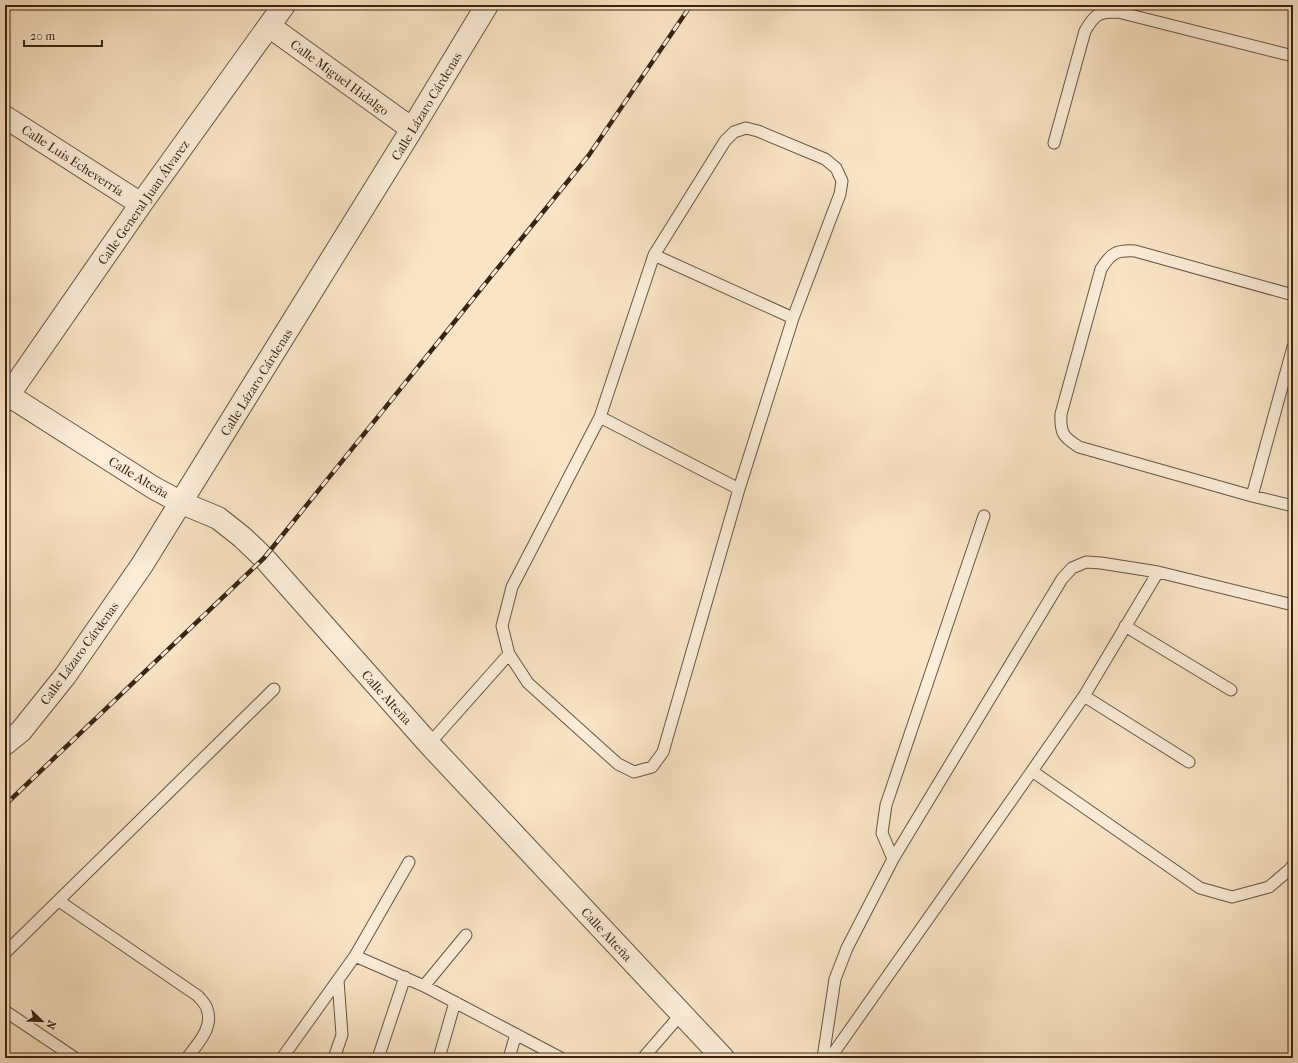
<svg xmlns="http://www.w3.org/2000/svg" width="1298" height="1063" viewBox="0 0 1298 1063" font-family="'IM FELL French Canon',serif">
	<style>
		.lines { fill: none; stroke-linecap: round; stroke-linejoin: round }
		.service-casing { stroke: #6a533e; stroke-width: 13 }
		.minor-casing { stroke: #6a533e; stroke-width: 24 }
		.service { stroke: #fbedd9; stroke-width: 11 }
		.minor { stroke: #fbedd9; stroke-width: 22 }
		.rail-casing { stroke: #3a2311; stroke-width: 4.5 }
		.rail { stroke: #fbedd9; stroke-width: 3; stroke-dasharray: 9; stroke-linecap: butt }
		.labels { text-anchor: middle; stroke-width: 3; stroke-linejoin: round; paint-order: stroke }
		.street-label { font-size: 13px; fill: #3a2311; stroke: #fbedd9 }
	</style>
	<rect width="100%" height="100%" fill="#f9e4c5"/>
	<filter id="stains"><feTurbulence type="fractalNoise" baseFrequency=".005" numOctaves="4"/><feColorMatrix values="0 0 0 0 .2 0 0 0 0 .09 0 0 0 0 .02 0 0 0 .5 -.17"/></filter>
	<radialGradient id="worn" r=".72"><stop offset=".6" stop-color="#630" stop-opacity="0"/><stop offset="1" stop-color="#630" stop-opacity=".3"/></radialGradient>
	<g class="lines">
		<defs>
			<path id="service" d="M746 128 758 131 825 159 836 168 842 181 840 194 793 318 739 489 663 752 652 767 634 772 618 764 528 683 509 654 502 626 512 587 600 417 654 255 725 141 734 132Z
				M1054 143 1085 31C1095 14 1098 12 1118 12L1293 56
				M654 255 793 318
				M1293 347 1252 496 1293 506
				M600 417 739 489
				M1252 496 1079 447C1063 437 1060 433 1061 414L1101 269C1111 253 1116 250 1135 251L1293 295
				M1125 626 1231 690
				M1084 696 1189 762
				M429 744 509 654
				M1032 771 1084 696 1158 572
				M893 859 882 833 886 805 984 516
				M59 901 198 996C201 1000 206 1004 207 1009 214 1028 197 1044 187 1058
				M5 953 274 689
				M355 956 409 862
				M424 986 466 935
				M5 1011 75 1058
				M282 1058 355 956 424 986 561 1058
				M334 1058 342 1035 338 980
				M378 1058 405 977
				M439 1058 455 1002
				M509 1058 516 1034
				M643 1058 682 1013
				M823 1058 835 979 847 948 893 859 1062 579 1072 568 1086 562 1101 563 1158 572 1293 605
				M830 1058 1032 771 1200 888 1232 897 1269 887 1289 870 1293 865"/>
			<path id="minor" d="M269 26 412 129
				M5 117 141 204
				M5 393 154 488 182 503 218 518 242 537 264 558 429 744 723 1058
				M5 400 141 204 284 5
				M5 744 21 731 65 676 142 565 412 129 487 5"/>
		</defs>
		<use href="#service" class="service-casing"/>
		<use href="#minor" class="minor-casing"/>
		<use href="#service" class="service"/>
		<use href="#minor" class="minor"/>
		<defs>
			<path id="rail" d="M5 805 264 558 589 155 691 5"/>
		</defs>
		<use href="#rail" class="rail-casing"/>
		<use href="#rail" class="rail"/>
	</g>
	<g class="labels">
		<g class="street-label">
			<text transform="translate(340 77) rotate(36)" y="5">Calle Miguel Hidalgo</text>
			<text transform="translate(426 106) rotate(-59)" y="5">Calle Lázaro Cárdenas</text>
			<text transform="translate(73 160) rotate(33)" y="5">Calle Luis Echeverría</text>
			<text transform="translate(143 202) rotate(-55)" y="5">Calle General Juan Álvarez</text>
			<text transform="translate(256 382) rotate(-58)" y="5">Calle Lázaro Cárdenas</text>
			<text transform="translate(139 477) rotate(31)" y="5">Calle Alteña</text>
			<text transform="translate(79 653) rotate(-54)" y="5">Calle Lázaro Cárdenas</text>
			<text transform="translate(387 697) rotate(48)" y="5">Calle Alteña</text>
			<text transform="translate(607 934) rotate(47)" y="5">Calle Alteña</text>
		</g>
	</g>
	<rect width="1298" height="1063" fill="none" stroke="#f9e4c5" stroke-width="20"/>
	<rect x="6" y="6" width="1286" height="1051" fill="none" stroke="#3a2311" stroke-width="2"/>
	<rect x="10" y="10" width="1278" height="1043" fill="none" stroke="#3a2311"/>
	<g transform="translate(42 1021) rotate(113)" stroke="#fbedd9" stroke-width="3" paint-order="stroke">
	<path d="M0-3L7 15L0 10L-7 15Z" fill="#3a2311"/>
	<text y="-6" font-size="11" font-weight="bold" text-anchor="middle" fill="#3a2311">N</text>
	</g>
	<path d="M24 40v6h78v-6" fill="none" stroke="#3a2311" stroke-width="2"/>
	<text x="30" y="40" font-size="12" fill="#3a2311" stroke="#fbedd9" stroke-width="3" paint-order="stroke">20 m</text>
	<rect width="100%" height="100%" filter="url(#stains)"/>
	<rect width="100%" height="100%" fill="url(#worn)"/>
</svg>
